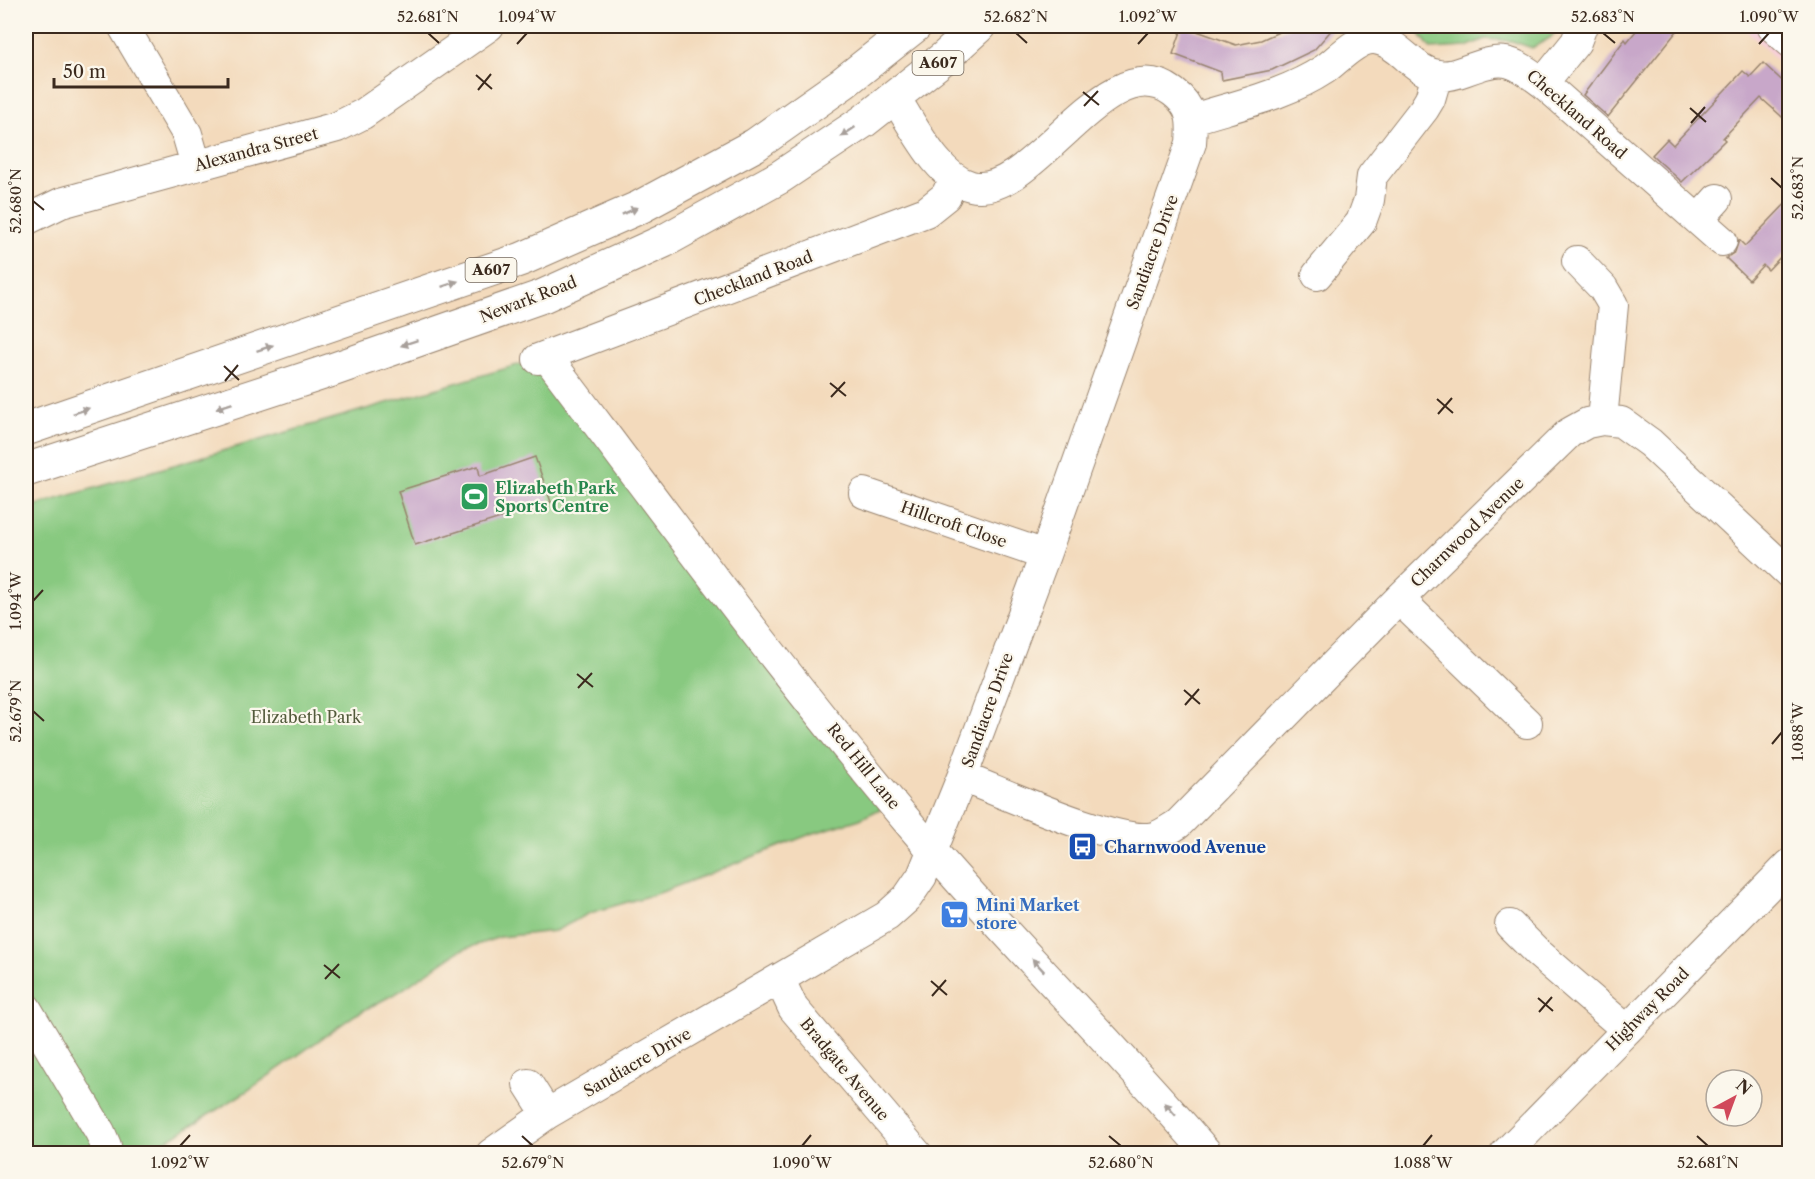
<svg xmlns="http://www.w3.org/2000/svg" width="1815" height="1179" viewBox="0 0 1815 1179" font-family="'Libre Caslon Text',serif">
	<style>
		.built { fill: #f6cfd8 }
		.green { fill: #88c980; stroke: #627a4f; stroke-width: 1.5 }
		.building { fill: #c8a7c9 }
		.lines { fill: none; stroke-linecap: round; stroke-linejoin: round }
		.minor-casing { stroke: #97826d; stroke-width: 32 }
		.highway-casing { stroke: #97826d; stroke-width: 35 }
		.minor { stroke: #fff; stroke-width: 30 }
		.highway { stroke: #fff; stroke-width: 33 }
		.oneway { fill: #a79f9a }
		.ticks { fill: none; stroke: #3b2a1e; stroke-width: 2 }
		.labels { text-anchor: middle; stroke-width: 4.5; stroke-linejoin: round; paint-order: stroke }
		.shield { fill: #fbf7ec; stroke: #75685c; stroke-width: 1.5 }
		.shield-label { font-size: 15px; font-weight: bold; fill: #3b2a1e }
		.street-label { font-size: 16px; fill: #3b2a1e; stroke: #fbf7ec }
		.leisure-label { font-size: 16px; font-weight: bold; fill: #27864d; stroke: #fbf7ec; text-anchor: start }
		.park-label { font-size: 16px; fill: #525a3b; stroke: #fbf7ec }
		.transit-label { font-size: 16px; font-weight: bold; fill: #164399; stroke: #fbf7ec; text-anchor: start }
		.shop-label { font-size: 16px; font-weight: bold; fill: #366cbe; stroke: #fbf7ec; text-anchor: start }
		.neatline { fill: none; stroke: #3b2a1e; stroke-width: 2 }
		.ticks-label { font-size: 15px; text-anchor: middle; fill: #3b2a1e }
	</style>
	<rect width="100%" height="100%" fill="#fbf7ec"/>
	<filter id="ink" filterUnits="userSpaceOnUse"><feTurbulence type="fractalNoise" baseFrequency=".0167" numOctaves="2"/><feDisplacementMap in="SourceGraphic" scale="12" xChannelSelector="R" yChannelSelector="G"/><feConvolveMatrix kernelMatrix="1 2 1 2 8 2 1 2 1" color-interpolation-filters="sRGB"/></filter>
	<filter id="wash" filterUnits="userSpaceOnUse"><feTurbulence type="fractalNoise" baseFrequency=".008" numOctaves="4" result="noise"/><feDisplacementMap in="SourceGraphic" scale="24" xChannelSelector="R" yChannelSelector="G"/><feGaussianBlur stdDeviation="1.35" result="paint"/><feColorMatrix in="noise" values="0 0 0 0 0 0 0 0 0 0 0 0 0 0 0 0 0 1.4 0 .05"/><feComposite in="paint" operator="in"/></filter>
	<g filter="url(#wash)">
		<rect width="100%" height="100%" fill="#f3dabc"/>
		<path class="built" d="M1742 26H1789V72Z"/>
		<path class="green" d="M1414 26H1561L1550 38 1532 48 1512 41 1485 39 1466 47 1431 49Z
			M538 359 884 807 860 819 811 834 662 892 590 913 555 931 500 937 459 951 400 991 355 1015 247 1091 171 1138 140 1153H26V508Z"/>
		<g id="blocks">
			<path class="building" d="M1183 26 1236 45 1261 40 1292 26H1335L1314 50 1272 70 1222 80 1221 72 1173 54Z
				M1640 26H1681L1608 117 1583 95 1625 39 1627 42Z
				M1763 63 1790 88V124L1761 98 1723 138 1725 140 1682 182 1652 155 1667 139 1673 145 1743 71 1750 77Z
				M1790 199V247L1768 270 1763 265 1749 280 1726 258 1735 252 1739 240 1745 246Z
				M535 457 551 502 415 545 398 491 478 466 480 476Z"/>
		</g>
	</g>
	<g filter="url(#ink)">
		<use href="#blocks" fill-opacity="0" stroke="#97826d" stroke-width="1.5"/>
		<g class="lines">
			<defs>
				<path id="minor" d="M123 26 187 134 196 165
					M1772 26 1790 42
					M1543 83 1576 42 1582 26
					M1193 119C1237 105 1286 95 1325 69 1338 60 1357 37 1375 39 1399 42 1414 72 1438 75 1447 77 1456 74 1464 71 1504 56 1509 58 1543 83L1722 241
					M26 220 61 203 337 127 363 114 489 26
					M1698 220 1717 199
					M1577 261 1603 288 1613 305 1602 420
					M1317 275 1361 222 1369 200 1372 176 1424 109 1430 99 1437 75
					M547 357C672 523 795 691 931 849 1021 953 1118 1049 1208 1154
					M538 359 926 212 946 196 954 178
					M864 493 1045 555
					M1399 599 1527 723
					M962 777C1002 792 1117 846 1154 837 1162 835 1171 828 1178 824L1399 599 1569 433 1587 423 1602 420 1621 422 1650 443 1790 574
					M1510 925 1538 953 1627 1030
					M780 980 793 1008 917 1154
					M26 1008 100 1132 106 1146 104 1154
					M528 1084 547 1114
					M491 1154 547 1114 887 916 907 898 922 876 962 777 1045 555 1191 143C1193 120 1192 106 1173 92 1107 43 1032 202 971 186 937 177 914 126 895 98
					M1505 1154 1790 864"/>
				<path id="highway" d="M26 429 522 259 640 207 755 145 843 83 915 26
					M26 470 329 371 543 296 664 241 780 177 864 121 945 57 979 26"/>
			</defs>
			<use href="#minor" class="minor-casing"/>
			<use href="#highway" class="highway-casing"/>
			<use href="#minor" class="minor"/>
			<use href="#highway" class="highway"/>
		</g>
		<defs><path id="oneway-solid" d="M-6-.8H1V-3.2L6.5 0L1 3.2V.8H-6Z" transform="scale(1.5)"/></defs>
		<g class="oneway">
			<use href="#oneway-solid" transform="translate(848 132) rotate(146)"/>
			<use href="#oneway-solid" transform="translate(630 211) rotate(-24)"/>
			<use href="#oneway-solid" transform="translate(450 284) rotate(-19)"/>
			<use href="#oneway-solid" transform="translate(409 343) rotate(161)"/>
			<use href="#oneway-solid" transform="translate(265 348) rotate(-19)"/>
			<use href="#oneway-solid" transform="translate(224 406) rotate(162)"/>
			<use href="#oneway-solid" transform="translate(81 411) rotate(-19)"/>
			<use href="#oneway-solid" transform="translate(1038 965) rotate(-133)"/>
			<use href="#oneway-solid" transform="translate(1170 1109) rotate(-131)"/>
		</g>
	</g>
	<path class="ticks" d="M428 33 439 43M1016 33 1027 43M1603 33 1615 43M517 44 527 33M1138 44 1148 33M1759 44 1769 33M476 75 492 89M478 90 491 74M1083 92 1099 105M1084 106 1098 91M1690 108 1706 122M1691 123 1705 107M1771 178 1782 188M33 201 44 210M224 366 239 380M225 381 238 365M830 383 846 396M831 397 845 382M1437 399 1453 413M1438 414 1452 398M33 601 43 590M577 674 593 687M578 688 592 673M1184 690 1200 704M1185 705 1199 689M33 711 44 721M1772 744 1782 732M324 965 340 978M325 979 339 964M931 981 947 995M932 996 946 980M1538 998 1553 1011M1539 1012 1552 997M522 1136 533 1146M1109 1136 1121 1146M1697 1136 1708 1146M180 1146 190 1135M802 1146 811 1135M1423 1146 1432 1135"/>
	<defs>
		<symbol id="stadium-square" viewBox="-11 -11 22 22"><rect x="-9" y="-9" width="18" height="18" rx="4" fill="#2e9e5b" stroke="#fbf7ec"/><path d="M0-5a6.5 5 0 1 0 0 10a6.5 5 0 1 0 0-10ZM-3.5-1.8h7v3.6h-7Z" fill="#fff"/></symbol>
		<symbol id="bus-square" viewBox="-11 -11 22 22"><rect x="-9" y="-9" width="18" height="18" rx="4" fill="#1a4fb4" stroke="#fbf7ec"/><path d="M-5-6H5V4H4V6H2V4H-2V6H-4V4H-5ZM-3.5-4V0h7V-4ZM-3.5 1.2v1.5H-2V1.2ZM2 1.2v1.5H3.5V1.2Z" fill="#fff"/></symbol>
		<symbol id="supermarket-square" viewBox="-11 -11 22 22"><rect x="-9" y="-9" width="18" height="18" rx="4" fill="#3f7fe0" stroke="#fbf7ec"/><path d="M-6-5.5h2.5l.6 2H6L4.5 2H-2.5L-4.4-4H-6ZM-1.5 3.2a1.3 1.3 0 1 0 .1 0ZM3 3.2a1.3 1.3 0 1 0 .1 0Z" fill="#fff"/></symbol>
	</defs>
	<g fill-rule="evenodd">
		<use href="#stadium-square" x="458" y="480" width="33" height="33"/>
		<use href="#bus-square" x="1066" y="830" width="33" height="33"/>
		<use href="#supermarket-square" x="938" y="898" width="33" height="33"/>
	</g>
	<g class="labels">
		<g class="shield">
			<rect x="912.5" y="51" width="51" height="24" rx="4.5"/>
			<rect x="465.5" y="258" width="51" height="24" rx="4.5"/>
		</g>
		<g class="shield-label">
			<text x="938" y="68">A607</text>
			<text x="491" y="275">A607</text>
		</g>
		<g class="street-label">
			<text transform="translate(1577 114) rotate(41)" y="6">Checkland Road</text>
			<text transform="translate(256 149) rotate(-15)" y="6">Alexandra Street</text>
			<text transform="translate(1152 252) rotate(-70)" y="6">Sandiacre Drive</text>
			<text transform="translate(753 278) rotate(-21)" y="6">Checkland Road</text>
			<text transform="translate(528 299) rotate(-21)" y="6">Newark Road</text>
			<text transform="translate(954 524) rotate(19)" y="6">Hillcroft Close</text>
			<text transform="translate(1467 532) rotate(-44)" y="6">Charnwood Avenue</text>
			<text transform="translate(987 710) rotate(-70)" y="6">Sandiacre Drive</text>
			<text transform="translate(864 766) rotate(51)" y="6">Red Hill Lane</text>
			<text transform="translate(1647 1009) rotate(-45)" y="6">Highway Road</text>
			<text transform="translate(637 1062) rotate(-30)" y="6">Sandiacre Drive</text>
			<text transform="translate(845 1069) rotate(50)" y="6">Bradgate Avenue</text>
		</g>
		<g class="leisure-label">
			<text x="495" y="494">Elizabeth Park<tspan x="495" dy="18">Sports Centre</tspan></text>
		</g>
		<g class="park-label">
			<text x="306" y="723">Elizabeth Park</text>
		</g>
		<g class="transit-label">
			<text x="1104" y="853">Charnwood Avenue</text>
		</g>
		<g class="shop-label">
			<text x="976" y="911">Mini Market<tspan x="976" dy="18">store</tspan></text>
		</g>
	</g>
	<rect width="1815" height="1179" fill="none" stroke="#fbf7ec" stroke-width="66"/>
	<g transform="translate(1734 1098) rotate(41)"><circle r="28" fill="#fbf7ec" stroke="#aea59a" stroke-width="1.5"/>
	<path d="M0-4.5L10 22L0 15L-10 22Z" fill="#d1495b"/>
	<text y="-9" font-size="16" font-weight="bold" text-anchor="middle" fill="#3b2a1e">N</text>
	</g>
	<path d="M54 78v9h174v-9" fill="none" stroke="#3b2a1e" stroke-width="3"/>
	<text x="63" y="78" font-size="18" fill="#3b2a1e" stroke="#fbf7ec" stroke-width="4.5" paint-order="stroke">50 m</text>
	<rect x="33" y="33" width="1749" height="1113" class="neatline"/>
	<g class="ticks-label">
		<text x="428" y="22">52.681°N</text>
		<text x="527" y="22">1.094°W</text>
		<text x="1016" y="22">52.682°N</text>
		<text x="1148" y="22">1.092°W</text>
		<text x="1603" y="22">52.683°N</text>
		<text x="1769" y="22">1.090°W</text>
		<text transform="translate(1798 188) rotate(-90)" y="5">52.683°N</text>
		<text transform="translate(16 201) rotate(-90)" y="5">52.680°N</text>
		<text transform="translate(16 601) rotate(-90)" y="5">1.094°W</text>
		<text transform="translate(16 711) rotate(-90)" y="5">52.679°N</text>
		<text transform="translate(1798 732) rotate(-90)" y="5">1.088°W</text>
		<text x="180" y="1168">1.092°W</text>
		<text x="533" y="1168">52.679°N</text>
		<text x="802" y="1168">1.090°W</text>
		<text x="1121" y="1168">52.680°N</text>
		<text x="1423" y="1168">1.088°W</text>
		<text x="1708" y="1168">52.681°N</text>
	</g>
</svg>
